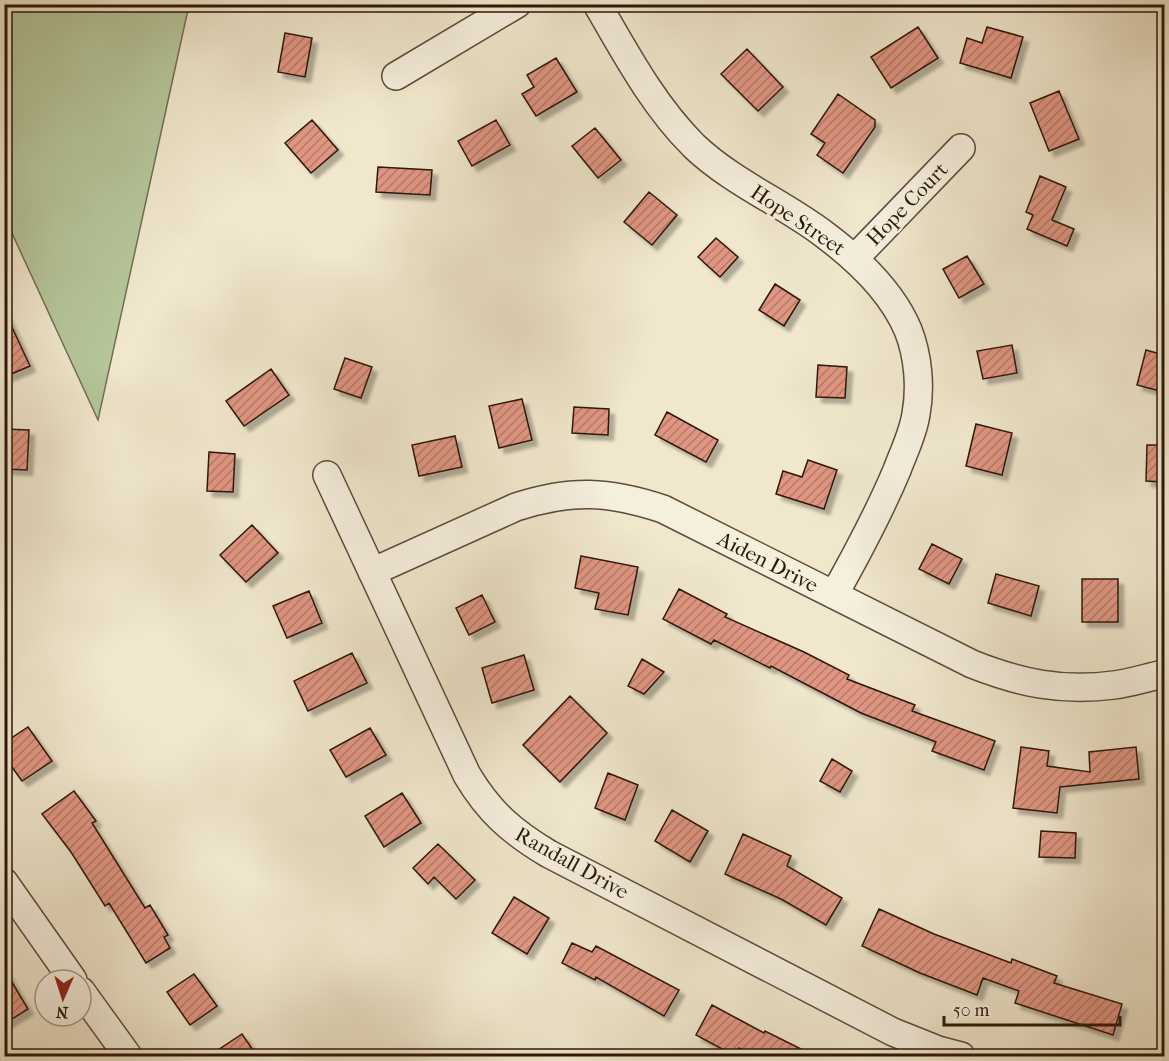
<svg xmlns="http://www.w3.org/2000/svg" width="1169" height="1061" viewBox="0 0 1169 1061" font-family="'IM FELL French Canon',serif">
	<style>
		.park { fill: #b6c69b; stroke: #726e52; stroke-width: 1.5 }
		.building { fill: url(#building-hatch); stroke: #2d1709; stroke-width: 1.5; filter: url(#shadow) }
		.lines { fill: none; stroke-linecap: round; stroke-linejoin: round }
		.minor-casing { stroke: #5e4b3a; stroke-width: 30 }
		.minor { stroke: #f5efde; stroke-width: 27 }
		.labels { text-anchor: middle; stroke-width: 5; stroke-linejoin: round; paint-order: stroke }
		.street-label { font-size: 21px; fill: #2d1709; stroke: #f5efde }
	</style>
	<defs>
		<pattern id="building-hatch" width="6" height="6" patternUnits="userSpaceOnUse" patternTransform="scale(1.5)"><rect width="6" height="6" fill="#e09682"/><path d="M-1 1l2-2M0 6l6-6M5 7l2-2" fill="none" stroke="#b67969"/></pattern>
		<filter id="shadow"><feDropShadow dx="5.5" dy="5.5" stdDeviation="1.5" flood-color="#0004"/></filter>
	</defs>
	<rect width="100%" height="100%" fill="#f0e7cd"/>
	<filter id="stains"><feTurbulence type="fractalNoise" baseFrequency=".00333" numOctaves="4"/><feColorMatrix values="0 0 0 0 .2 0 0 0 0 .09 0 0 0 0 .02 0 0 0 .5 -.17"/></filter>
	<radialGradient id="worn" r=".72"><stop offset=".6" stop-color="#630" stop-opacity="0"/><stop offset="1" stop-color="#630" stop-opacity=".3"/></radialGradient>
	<path class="park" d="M4 5H189L98 420 5 218Z"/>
	<path class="building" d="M918 27 938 58 891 88 871 57Z
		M987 27 1023 37 1011 78 960 63 967 38 982 43Z
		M285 33 312 38 305 77 278 72Z
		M747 49 783 87 758 111 721 74Z
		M556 58 577 92 536 116 522 94 534 87 527 75Z
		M1059 91 1079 139 1049 151 1030 103Z
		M838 94 875 120V127L843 173 817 155 825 143 811 134Z
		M312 120 338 150 311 173 285 143Z
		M496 120 510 145 472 166 458 141Z
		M595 128 621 160 598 178 572 146Z
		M378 167 432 170 430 195 376 192Z
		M1040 176 1066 187 1052 220 1074 229 1067 246 1027 229 1033 215 1026 212Z
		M649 192 677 215 652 245 624 222Z
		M716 238 738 257 720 277 698 257Z
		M967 256 984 284 959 298 943 269Z
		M775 284 800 300 784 326 759 310Z
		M4 310 30 366 4 377Z
		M1012 345 1017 373 983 379 977 351Z
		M1146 350 1164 355V392L1137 385Z
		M345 358 372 367 361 398 334 389Z
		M818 365 847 367 845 398 816 397Z
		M271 369 289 395 244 426 226 401Z
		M522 399 532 440 499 448 489 406Z
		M574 407 609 409 608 435 572 433Z
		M667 412 718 440 706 462 655 435Z
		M976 424 1012 433 1002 475 966 466Z
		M4 429 29 430 27 470 4 469Z
		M455 436 462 467 419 476 412 445Z
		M1147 445H1164V482L1146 481Z
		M209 452 235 454 233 492 207 491Z
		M808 460 837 470 824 509 776 494 783 471 802 477Z
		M252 525 278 553 246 582 220 555Z
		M932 544 962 559 949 584 919 569Z
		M581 556 638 567 628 615 595 609 599 593 575 588Z
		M996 574 1039 586 1031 616 988 603Z
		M1082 579H1118V622H1082Z
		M679 589 727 614 725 617 804 652 849 675 847 679 915 705 912 711 995 741 984 770 932 751 936 742 861 713 771 666 770 668 714 640 711 644 663 619Z
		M309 591 322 623 287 638 273 606Z
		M482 595 495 622 469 635 456 608Z
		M352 653 367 683 308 711 294 681Z
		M524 655 534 690 492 703 482 668Z
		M642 659 664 672 644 694 628 686Z
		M570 696 607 733 560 782 523 745Z
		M28 727 52 761 22 781 4 756V743Z
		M370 728 386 755 346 777 330 750Z
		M1021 747 1049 751 1047 766 1090 772 1089 752 1136 747 1139 779 1060 787 1057 813 1013 808Z
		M832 759 852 771 840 792 820 781Z
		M608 773 638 785 625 820 595 808Z
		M74 791 96 821 92 823 145 908 150 905 168 935 164 937 170 948 146 963 109 903 105 906 71 852 42 814Z
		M402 793 421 823 384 847 365 816Z
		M672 810 708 831 690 862 655 841Z
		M1041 831 1076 833 1075 858 1039 857Z
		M743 834 791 856 787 866 842 898 826 925 781 899 725 874Z
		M438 844 475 880 456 899 434 877 428 884 413 868Z
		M514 897 549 918 527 954 492 933Z
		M879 909 934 934 1011 963 1012 959 1057 976 1054 983 1122 1004 1113 1035 1015 1003 1019 991 983 978 977 995 920 973 862 946Z
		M572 943 592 952 596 946 679 990 664 1016 596 977 595 980 562 963Z
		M4 969 28 1009 4 1024Z
		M194 974 217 1006 190 1025 167 992Z
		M712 1005 764 1033 765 1031 815 1056H755L739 1048 735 1056 696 1035Z
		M242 1034 257 1056H209Z"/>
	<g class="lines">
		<defs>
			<path id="minor" d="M597 4C626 54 653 105 694 146 733 183 783 203 825 235 857 259 892 292 908 330 918 355 921 387 916 414 913 434 904 451 897 470 879 513 857 554 834 595
				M396 76 517 4
				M854 259 961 148
				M327 475 467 775C489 812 512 832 549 854L893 1032 938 1050 961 1056
				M372 572 516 507C571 489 609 491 663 509L972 664C1020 683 1062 692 1114 685 1131 683 1148 677 1164 674
				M4 882 73 980
				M81 991 128 1056"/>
		</defs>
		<use href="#minor" class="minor-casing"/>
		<use href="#minor" class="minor"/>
	</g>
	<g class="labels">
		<g class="street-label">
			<text transform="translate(907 204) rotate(-46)" y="7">Hope Court</text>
			<text transform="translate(798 220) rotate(34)" y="7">Hope Street</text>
			<text transform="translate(768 562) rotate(27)" y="7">Aiden Drive</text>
			<text transform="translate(572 863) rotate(29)" y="7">Randall Drive</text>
		</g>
	</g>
	<rect width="1169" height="1061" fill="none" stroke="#f0e7cd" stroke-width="24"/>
	<rect x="6" y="6" width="1157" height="1049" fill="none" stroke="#2d1709" stroke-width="3"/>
	<rect x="12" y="12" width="1145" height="1037" fill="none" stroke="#2d1709" stroke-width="1.5"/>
	<g transform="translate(63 998) rotate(183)"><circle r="28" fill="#f5efde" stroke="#a59989" stroke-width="1.5"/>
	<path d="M0-4.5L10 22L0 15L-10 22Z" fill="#8f2418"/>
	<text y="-9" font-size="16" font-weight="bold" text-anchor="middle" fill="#2d1709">N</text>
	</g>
	<path d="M944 1016v9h176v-9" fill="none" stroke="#2d1709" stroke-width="3"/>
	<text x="953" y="1016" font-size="18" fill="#2d1709" stroke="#f5efde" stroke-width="4.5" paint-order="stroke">50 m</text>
	<rect width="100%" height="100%" filter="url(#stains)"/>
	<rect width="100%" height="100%" fill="url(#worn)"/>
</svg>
